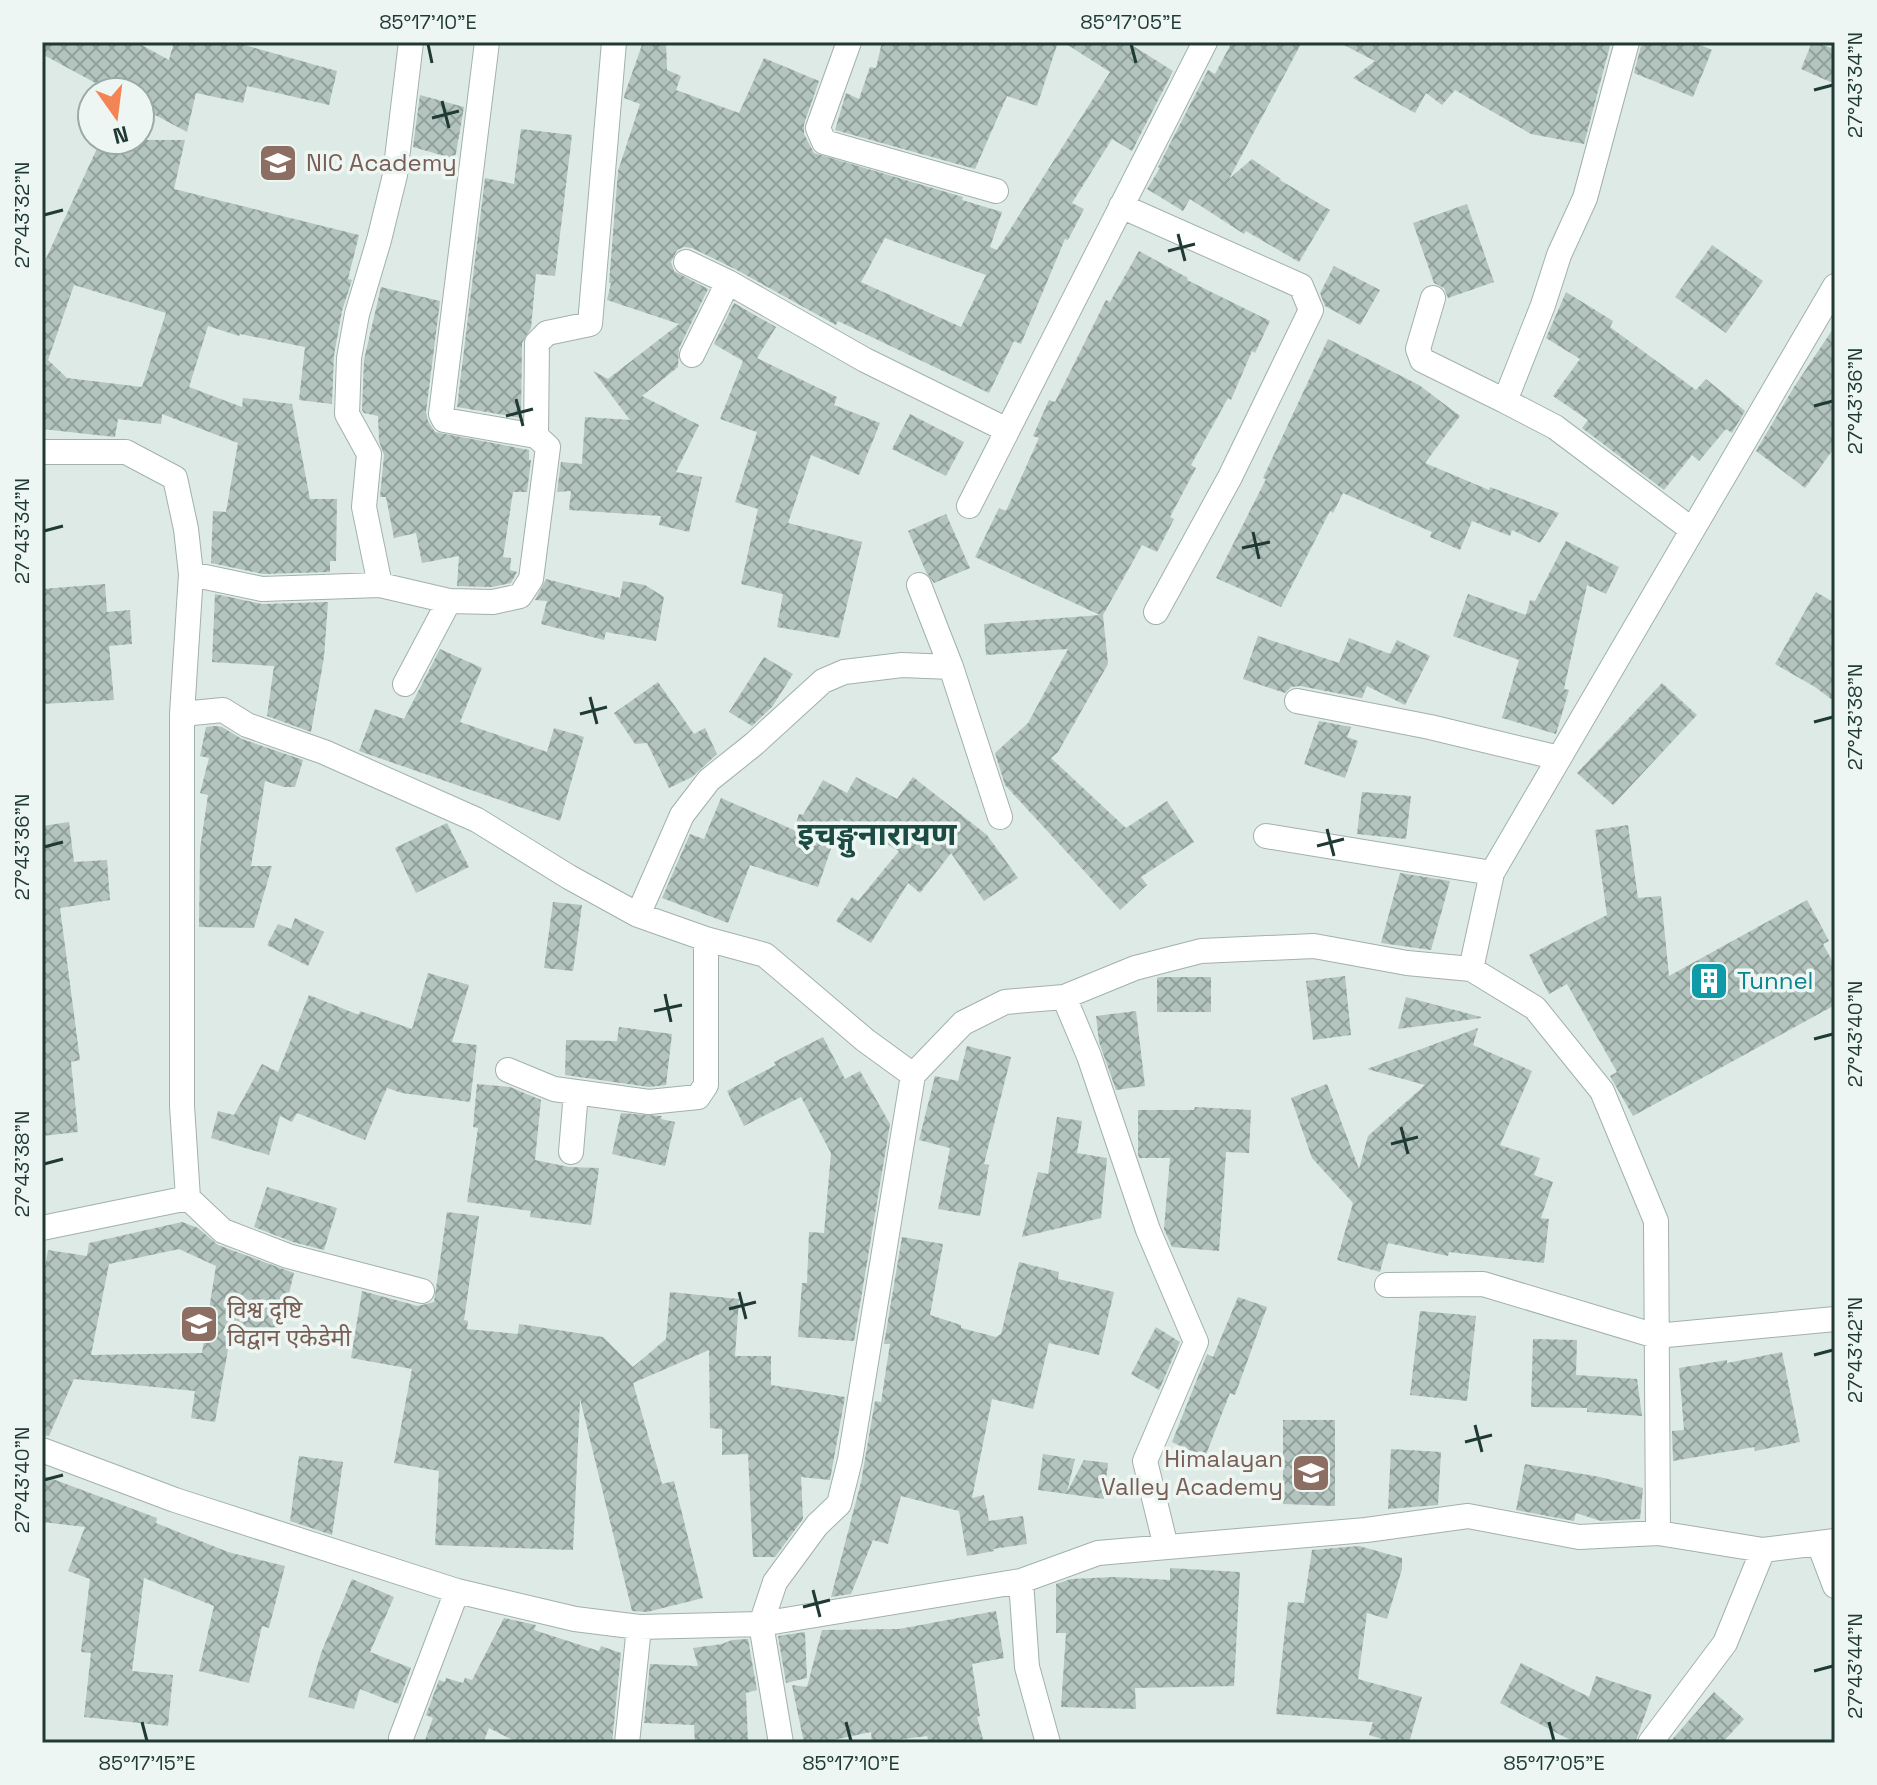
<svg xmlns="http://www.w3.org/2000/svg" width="1877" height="1785" viewBox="0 0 1877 1785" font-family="'Space Grotesk','Noto Sans Devanagari',sans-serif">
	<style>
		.building { fill: url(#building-cross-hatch); fill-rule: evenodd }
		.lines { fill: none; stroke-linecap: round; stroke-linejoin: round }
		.minor-casing { stroke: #a1b1ac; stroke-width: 26 }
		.minor { stroke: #fff; stroke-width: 24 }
		.ticks { fill: none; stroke: #1f3934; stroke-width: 3 }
		.labels { text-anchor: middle; stroke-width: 7; stroke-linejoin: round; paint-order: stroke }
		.education-label { font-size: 24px; fill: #785e54; stroke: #eef6f3; text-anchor: start }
		.culture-label { font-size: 24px; fill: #0d838f; stroke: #eef6f3; text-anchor: start }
		.district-label { font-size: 32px; font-weight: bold; fill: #1b4b42; stroke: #eef6f3 }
		.neatline { fill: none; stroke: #1f3934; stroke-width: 3 }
		.ticks-label { font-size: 20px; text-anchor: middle; fill: #1f3934 }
	</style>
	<defs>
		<pattern id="building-cross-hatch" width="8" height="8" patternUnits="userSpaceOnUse" patternTransform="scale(2)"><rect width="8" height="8" fill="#b3c4be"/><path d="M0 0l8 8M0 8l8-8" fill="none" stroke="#91a09b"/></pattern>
	</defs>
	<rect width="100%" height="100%" fill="#deeae5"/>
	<path class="building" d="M42 42H136L169 60 174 42H234L337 71 329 105 247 86 243 103 196 93 187 132 140 107V92H112L42 54Z
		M643 42H666L667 70 681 76 676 90 739 113 764 58 819 81 804 124V134L814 153 963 197 962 200 1002 212 990 247 997 250 1110 72 1063 42H1127L1173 71 1132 151 1112 139 1072 203 1084 209 1068 240 1065 239 1021 344 1014 341 989 393 838 321 836 325 735 269 692 248 684 247 677 250 671 262 674 271 708 289 679 348 678 367 642 396 699 425 676 472 702 477 689 532 659 525 661 516 569 510 571 491 557 492 561 462 582 464 585 417 630 420 593 371 608 379 679 324 607 300 611 283H609L618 171 640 104 624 98 625 93ZM885 238 986 275 961 327 861 282Z
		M882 42H1058L1037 106 1007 96 975 169 835 130 846 93 859 99 870 67 876 68Z
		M1232 42H1302L1229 179 1252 159 1281 179 1280 180 1330 210 1299 262 1246 231 1244 234 1190 199 1183 211 1147 189 1160 168 1158 167 1208 70 1215 74Z
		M1338 42H1611L1584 144 1531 134 1455 90 1442 105 1426 93 1415 113 1353 78 1375 61Z
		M1642 42H1694L1712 50 1693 97 1634 73Z
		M1812 42 1835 49V84L1801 69Z
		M420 95 464 107 455 159 413 147Z
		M521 129 572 135 555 276 536 274 531 328 522 343 521 418 457 407 485 178 514 184Z
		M101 140H185L174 189 359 235 348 279 352 280 342 311 334 355 332 404 299 400 305 347 240 334 239 336 208 326 189 387 242 407 243 398 292 404 310 499H337L336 561H330V572L263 574 211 563 213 511 226 512 238 443 162 414 161 424 118 419 115 437 42 429V267ZM74 285 166 313 142 387 67 378 48 360Z
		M1467 204 1494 282 1448 298 1444 288 1434 283 1413 223Z
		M1712 245 1763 281 1726 333 1675 297Z
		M1139 251 1188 278 1187 280 1270 321 1255 353 1252 351 1231 400 1228 398 1191 465 1196 468 1170 517 1174 519 1157 552 1142 545 1103 615 1108 664 1058 752 1051 758 1126 828 1167 801 1194 842 1141 877 1147 885 1120 910 1005 785 995 753 1028 723 1068 649 986 655 984 624 1100 615 975 557 999 508 1006 511 1039 438 1033 436 1049 400 1055 402 1106 300 1110 302Z
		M1334 266 1380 290 1360 325 1325 306 1320 293Z
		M381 287 440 301 426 412 428 421 435 432 529 450V460H531L527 492H513L503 557 511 558 510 570 517 572 511 583 492 587 457 586 459 556 422 563 416 533 394 538 386 497H380L384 455 379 441 378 416 364 413 362 410 364 360Z
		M1566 292 1613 321 1610 327 1696 390 1706 379 1745 411 1732 433 1726 429 1699 461 1692 455 1664 490 1582 428 1588 420 1553 396 1580 359 1546 338Z
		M734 303 776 327 757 358 837 397 834 405 880 423 859 475 811 455 788 523 862 542 839 638 777 627 783 594 741 584 758 509 735 502 757 432 720 419 743 361 714 344Z
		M1835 326V447L1805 488 1756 451 1794 387Z
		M1328 339 1419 385 1460 416 1425 463 1489 490 1490 487 1559 513 1540 543 1512 530 1510 536 1472 521 1460 550 1430 537 1432 532 1343 493 1333 513 1330 511 1281 607 1216 578 1266 479 1263 478Z
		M910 414 964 442 946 476 892 449Z
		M946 514 970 568 934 583 926 572 908 531Z
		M1566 541 1619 567 1606 594 1587 585 1564 689 1569 690 1556 734 1502 718 1519 660 1453 636 1468 594 1526 615 1530 600 1535 601Z
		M546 579 620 598 623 581 645 585 664 597 656 641 606 632 604 640 541 624 547 601 535 600Z
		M105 584 107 612 130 610 132 644 109 646 114 700 42 704V589Z
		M1816 592 1835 603V702L1815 687 1775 664Z
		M215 594 262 604 328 602 324 657 311 732 267 716 274 666 212 662Z
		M1258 636 1339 663 1349 638 1390 654 1397 640 1430 656 1405 705 1367 686 1362 698 1300 686 1291 687 1285 693 1243 679Z
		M440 649 482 668 460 722 547 752 554 728 584 737 560 821 359 751 375 709 404 719Z
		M764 657 793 674 772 707 752 726 729 712Z
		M658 682 694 734 705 728 717 754 692 777 669 788 647 743 635 744 614 713Z
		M1662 683 1697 715 1613 805 1577 773Z
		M1319 721 1351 727 1347 737 1358 741 1345 778 1304 764Z
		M214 726 222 727 242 739 303 760 295 787H284L265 781 251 866H272L254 928 199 927 200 849 208 795 200 793 209 758 200 756 206 727Z
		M856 777 897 799 913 777 987 835 1018 878 984 901 951 853 920 893 908 883 871 943 836 921 852 897 858 901 899 851 841 819 818 887 750 865 728 923 662 898 690 834 704 839 721 798 794 830 799 814 803 815 823 780 847 793Z
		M1362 792 1411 796 1406 839 1357 834Z
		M69 822 74 862 107 860 110 900 60 908 80 1060 71 1062 78 1132 42 1136V826Z
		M447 823 469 867 416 893 395 848Z
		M1628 825 1638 898 1661 896 1669 976 1807 900 1829 941 1823 944 1835 966V1005L1633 1116 1610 1076 1617 1072 1567 984 1549 994 1529 955 1607 915 1595 830Z
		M1400 873 1450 881 1431 950 1381 943Z
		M553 902 582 905 573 971 544 968Z
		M295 918 324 932 308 966 267 945 278 924 291 929Z
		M428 973 469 985 452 1042 477 1045 470 1102 402 1093 387 1088 365 1140 297 1113 292 1122 280 1116 269 1155 211 1138 218 1111 234 1115 262 1064 278 1072 309 995 359 1015 360 1011 412 1029Z
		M1345 976 1351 1035 1313 1040 1306 981Z
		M1160 977H1211V1012H1157V978Z
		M1406 997 1481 1017V1018L1398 1029Z
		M1136 1011 1145 1086 1116 1090 1099 1042 1096 1016Z
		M619 1027 672 1034 666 1085 649 1087 565 1075 566 1040 617 1041Z
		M1478 1028 1473 1045 1532 1071 1500 1145 1540 1158 1534 1175 1553 1182 1541 1218 1549 1219 1544 1263 1449 1252 1448 1256 1388 1243 1380 1272 1337 1260 1353 1203 1312 1158 1291 1098 1327 1084 1359 1169 1368 1136 1425 1085 1367 1069Z
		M823 1037 845 1079 860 1071 890 1124 854 1341 798 1337 802 1283H807L809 1232 824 1233 831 1153 801 1097 744 1126 727 1091 776 1065 774 1062Z
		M967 1046 1011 1057 984 1164 989 1165 980 1216 938 1209 950 1148 919 1140 935 1076 958 1081Z
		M477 1084 510 1087 541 1100 535 1160 569 1167 599 1168 591 1225 530 1217 531 1211 467 1202 478 1128 473 1127Z
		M1195 1107 1251 1110 1249 1153 1226 1152 1219 1251 1172 1247 1164 1229 1170 1158H1139L1138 1154V1110H1194Z
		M621 1113 662 1116 661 1119 675 1122 665 1166 612 1154Z
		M1057 1117 1082 1121 1077 1153 1107 1158 1101 1218 1022 1237 1038 1172 1048 1174Z
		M267 1187 337 1208 324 1250 293 1242 254 1227Z
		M447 1212 479 1216 464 1320 468 1321 467 1329 518 1334 519 1324 603 1337 633 1367 666 1339 670 1292 739 1299 735 1356H771V1385L845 1397 830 1480 801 1477 803 1519 775 1557H753L748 1454 722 1455V1429L710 1428 709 1350 633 1383 662 1484 674 1481 703 1598 647 1612 632 1611 580 1399 573 1550 435 1545 439 1471 394 1463 412 1369 351 1358 362 1291 418 1306 434 1302Z
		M182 1222 198 1228 218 1245 294 1273 277 1343 231 1333 215 1422 191 1418 195 1391 74 1379 49 1436 42 1435V1284L48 1250 87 1256 89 1243ZM179 1249 216 1266 202 1353 91 1355 109 1264Z
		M902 1237 943 1244 930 1315 961 1325V1328L996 1337 1001 1334 1019 1262 1059 1272 1058 1279 1114 1292 1099 1355 1049 1343 1033 1409 992 1399 972 1498 984 1495 989 1521 1023 1516 1027 1544 993 1549 994 1551 967 1556 959 1511 901 1496 888 1544 873 1540 851 1594 831 1597 861 1482 875 1401 881 1402 890 1344H884Z
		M1238 1297 1267 1307 1235 1395 1230 1393 1205 1457 1172 1442 1207 1354 1213 1357Z
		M1420 1311 1476 1316 1467 1401 1410 1395Z
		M1156 1327 1180 1342 1159 1390 1131 1374Z
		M1533 1339 1577 1340 1576 1375 1637 1379 1642 1416 1587 1412V1408L1531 1407Z
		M1782 1352 1800 1442 1755 1451 1754 1447 1673 1461 1672 1431 1684 1430 1679 1368 1727 1360V1363Z
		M1283 1420H1335V1506L1283 1504Z
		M1391 1449 1441 1452 1438 1505 1388 1509Z
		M1043 1454 1075 1459 1067 1492 1084 1460 1108 1463 1104 1499 1038 1490Z
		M299 1456 343 1462 332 1535 290 1521Z
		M1525 1464 1600 1477 1643 1488 1640 1519 1601 1521 1576 1513 1574 1521 1516 1510Z
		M42 1475 157 1518 156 1523 228 1552 285 1566 269 1628 262 1626 249 1683 199 1671 214 1606 144 1578 132 1671 173 1675 168 1726 84 1717 91 1653 81 1652 90 1579 68 1571 85 1527 42 1522Z
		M1359 1546 1402 1558V1569L1387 1619 1367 1613 1358 1679 1422 1697 1409 1743H1395L1369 1735 1373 1722 1276 1714 1288 1602 1304 1603 1312 1550Z
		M1170 1568 1240 1572 1234 1686 1135 1688 1136 1709 1061 1707 1066 1633H1056V1584L1071 1579 1114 1577 1170 1580Z
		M352 1579 394 1597 370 1652 411 1668 398 1704 360 1689 354 1709 308 1697 321 1653Z
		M996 1611 1004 1658 972 1664 980 1716 977 1717 984 1743H929L927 1736 872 1743 871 1732 819 1743H804L792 1685 807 1687 822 1630 899 1629Z
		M504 1618 536 1625 534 1630 599 1651 601 1646 621 1653 612 1743H518L489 1728 483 1743H424L433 1718 426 1715 439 1680 445 1682 446 1678 463 1683 465 1678 472 1680Z
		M805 1632 807 1678 786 1683 778 1636Z
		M748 1639 757 1690 746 1693 748 1743H695L694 1725 644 1723 650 1664 698 1666 693 1648 722 1644 732 1640Z
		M1521 1663 1589 1697 1596 1676 1652 1695 1635 1743H1576L1500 1703Z
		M1714 1692 1744 1719 1722 1743H1669Z"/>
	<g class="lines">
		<defs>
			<path id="minor" d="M849 42 818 128 824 142 996 191
				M1627 42 1585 198 1559 255 1543 305 1505 401 1555 427 1691 529
				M1121 206 1301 286 1311 310 1230 477 1156 612
				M686 262 728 282 865 360 1007 430
				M1433 298 1418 349 1422 360 1505 401
				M692 355 728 282
				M536 436 537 343 547 333 590 324 614 42
				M42 452H126L175 478 186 529 191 574 182 714V1106L188 1198 42 1228
				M969 506 1205 42
				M191 574 262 589 380 585 449 601 493 602 520 596 531 579 548 447 536 436 444 420 441 414 487 42
				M380 585 364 507 369 454 347 414 349 358 357 314 379 240 395 175 411 42
				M919 585 951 667 1000 817
				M405 684 449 601
				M1297 701 1430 727 1559 758
				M182 714 223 710 247 725 324 752 477 820 569 877 638 915 706 939 765 955 865 1040 913 1075
				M1266 836 1492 873
				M638 915 682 815 709 780 754 744 823 681 844 672 902 665 951 667
				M1064 997 1089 1056 1148 1230 1196 1342 1145 1461 1166 1547
				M508 1070 554 1089 649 1102 698 1097 706 1085V939
				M571 1152 576 1092
				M188 1198 223 1231 288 1256 422 1291
				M1387 1285 1483 1284 1656 1336 1835 1319
				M42 1450 175 1500 457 1591 575 1619 639 1627 761 1624 1021 1581 1098 1553 1366 1530 1468 1516 1579 1537 1658 1533 1763 1550 1835 1541
				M1658 1533 1656 1221 1602 1091 1535 1008 1471 969 1492 873 1835 286
				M1819 1544 1835 1586
				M1021 1581 1027 1667 1048 1743
				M401 1743V1738L457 1591
				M627 1743 639 1627
				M781 1743 761 1624 775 1582 817 1525 839 1504 850 1460 913 1075 963 1023 1005 1002 1064 997 1135 968 1201 951 1314 946 1407 963 1471 969
				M1650 1743 1725 1643 1763 1550"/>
		</defs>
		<use href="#minor" class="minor-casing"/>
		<use href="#minor" class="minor"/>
	</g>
	<path class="ticks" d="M428 44 432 63M1131 44 1136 63M1814 90 1833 85M442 101 449 128M432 118 459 111M44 215 63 210M1178 234 1185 261M1168 251 1195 244M516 399 523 426M1814 406 1833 401M506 416 533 409M44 531 63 526M1253 532 1259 559M1242 548 1270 542M590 697 597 724M580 714 607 707M1814 722 1833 717M1327 829 1334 856M1317 846 1344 839M44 847 63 842M665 994 671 1022M654 1011 682 1005M1814 1039 1833 1034M1401 1127 1408 1154M1391 1144 1418 1137M44 1164 63 1159M739 1292 746 1319M729 1309 756 1302M1814 1355 1833 1350M1475 1425 1482 1452M1465 1442 1492 1435M44 1480 63 1475M813 1590 820 1617M803 1607 830 1600M1814 1671 1833 1666M142 1722 147 1741M846 1722 851 1741M1549 1722 1554 1741"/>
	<defs>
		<symbol id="school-square" viewBox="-11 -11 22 22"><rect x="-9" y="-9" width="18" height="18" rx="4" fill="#8d6e63" stroke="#eef6f3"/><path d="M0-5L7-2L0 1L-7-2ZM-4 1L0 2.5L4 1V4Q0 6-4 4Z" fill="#fff"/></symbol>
		<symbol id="building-square" viewBox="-11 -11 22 22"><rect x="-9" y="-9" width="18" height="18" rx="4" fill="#0f9aa8" stroke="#eef6f3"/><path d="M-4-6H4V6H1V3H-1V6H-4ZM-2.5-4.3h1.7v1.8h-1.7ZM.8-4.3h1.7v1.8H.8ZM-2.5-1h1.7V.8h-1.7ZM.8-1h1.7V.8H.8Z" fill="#fff"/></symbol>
	</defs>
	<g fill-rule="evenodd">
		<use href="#school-square" x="256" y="141" width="44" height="44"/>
		<use href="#building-square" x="1687" y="959" width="44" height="44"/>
		<use href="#school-square" x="177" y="1302" width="44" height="44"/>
		<use href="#school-square" x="1289" y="1451" width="44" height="44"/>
	</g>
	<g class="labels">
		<g class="education-label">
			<text x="306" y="171">NIC Academy</text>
			<text x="227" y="1318">विश्व दृष्टि<tspan x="227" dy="28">विद्वान एकेडेमी</tspan></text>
			<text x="1283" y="1467" text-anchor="end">Himalayan<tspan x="1283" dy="28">Valley Academy</tspan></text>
		</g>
		<g class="culture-label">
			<text x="1737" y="989">Tunnel</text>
		</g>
		<g class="district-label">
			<text x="877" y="845">इचङ्गुनारायण</text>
		</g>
	</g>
	<rect width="1877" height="1785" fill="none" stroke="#eef6f3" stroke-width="88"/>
	<g transform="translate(116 116) rotate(166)"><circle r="38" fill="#eef6f3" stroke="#9baaa7" stroke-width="2"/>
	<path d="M0-6L14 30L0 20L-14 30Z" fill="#f38453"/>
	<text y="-12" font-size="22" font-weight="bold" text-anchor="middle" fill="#1f3934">N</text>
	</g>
	<rect x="44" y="44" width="1789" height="1697" class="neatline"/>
	<g class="ticks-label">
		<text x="428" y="29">85°17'10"E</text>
		<text x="1131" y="29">85°17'05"E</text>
		<text transform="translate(1855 85) rotate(-90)" y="7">27°43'34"N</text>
		<text transform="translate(22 215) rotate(-90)" y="7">27°43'32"N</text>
		<text transform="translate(1855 401) rotate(-90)" y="7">27°43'36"N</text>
		<text transform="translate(22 531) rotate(-90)" y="7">27°43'34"N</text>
		<text transform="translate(1855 717) rotate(-90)" y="7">27°43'38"N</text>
		<text transform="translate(22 847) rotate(-90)" y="7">27°43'36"N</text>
		<text transform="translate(1855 1034) rotate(-90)" y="7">27°43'40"N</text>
		<text transform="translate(22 1164) rotate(-90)" y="7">27°43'38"N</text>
		<text transform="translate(1855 1350) rotate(-90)" y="7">27°43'42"N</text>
		<text transform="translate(22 1480) rotate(-90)" y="7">27°43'40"N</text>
		<text transform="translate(1855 1666) rotate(-90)" y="7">27°43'44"N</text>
		<text x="147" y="1770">85°17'15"E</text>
		<text x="851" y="1770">85°17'10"E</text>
		<text x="1554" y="1770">85°17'05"E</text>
	</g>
</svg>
